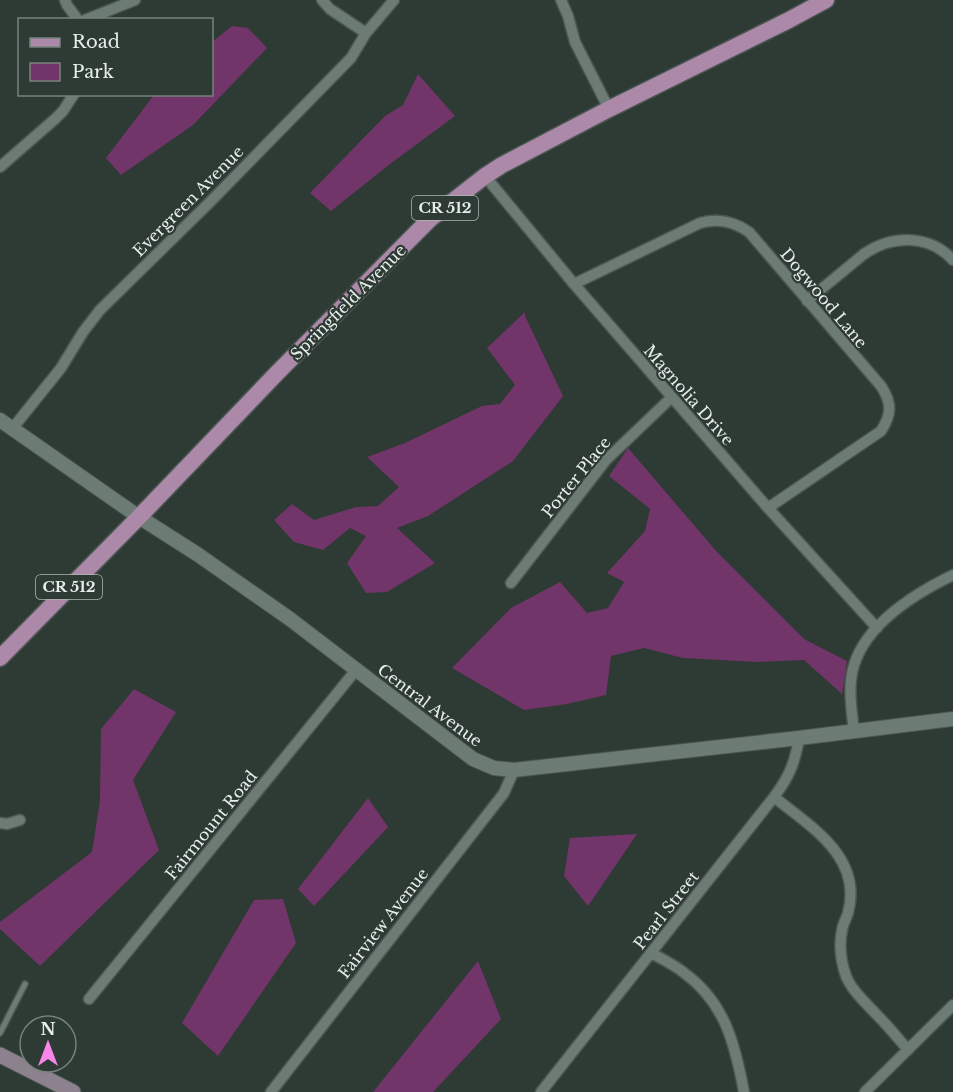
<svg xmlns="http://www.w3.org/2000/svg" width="953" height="1092" viewBox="0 0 953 1092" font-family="'Libre Baskerville',serif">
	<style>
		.green { fill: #713569 }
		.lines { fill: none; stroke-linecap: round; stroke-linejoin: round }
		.service-casing { stroke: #4b5652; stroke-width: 8 }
		.minor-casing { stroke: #4b5652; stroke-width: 13 }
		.tertiary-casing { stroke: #4b5652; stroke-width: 16 }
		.secondary-casing { stroke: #4b5652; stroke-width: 17 }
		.primary-casing { stroke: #4b5652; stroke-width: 19 }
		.service { stroke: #6c7b74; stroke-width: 5 }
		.minor { stroke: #6c7b74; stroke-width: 10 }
		.tertiary { stroke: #6c7b74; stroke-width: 14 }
		.secondary { stroke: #8c828e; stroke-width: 15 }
		.primary { stroke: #ac89a8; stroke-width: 16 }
		.labels { text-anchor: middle; stroke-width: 4.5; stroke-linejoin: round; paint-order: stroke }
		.shield { fill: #2e3a34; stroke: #afb7b3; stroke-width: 1.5 }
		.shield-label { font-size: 15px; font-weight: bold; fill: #e6edea }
		.street-label { font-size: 16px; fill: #e6edea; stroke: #2e3a34 }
	</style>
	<rect width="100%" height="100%" fill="#2e3a34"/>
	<path class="green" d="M232 26 248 28 267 48 193 125 121 175 106 158 154 95 212 94V42Z
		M418 74 455 116 390 164 331 211 310 193 385 116 403 105Z
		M525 312V316L563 396 513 461 428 516 397 528 435 563 387 592 366 593 347 563 366 536 350 528 323 550 294 542 274 520 292 504 314 520 356 507 378 506 399 487 367 457 405 443 482 406 500 404 515 385 487 348Z
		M628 448 717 552 804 639 847 661 842 694 804 660 758 662 683 658 644 648 611 656 606 695 567 704 524 710 452 668 511 608 560 582 587 613 608 608 624 582 607 573 645 531 650 509 609 476Z
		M134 689 176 712 133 780 159 850 40 966 0 929V922L92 852 100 800 101 729Z
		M368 798 388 827 314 906 298 889Z
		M637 834 588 906 564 876 570 838Z
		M283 899 296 943 218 1056 182 1023 254 900Z
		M478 961 501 1019 433 1092H373Z"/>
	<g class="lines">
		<defs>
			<path id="service" d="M0 1033 25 984"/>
			<path id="minor" d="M65 0 67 5 78 20
				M322 0 330 9 366 33
				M561 0 568 16 575 42 609 109
				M85 20 135 0
				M0 167 55 119 63 111 74 94
				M485 176 574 284 768 508 877 628
				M574 284 700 223C718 218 733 221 749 232L881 386C892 403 892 414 881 431L768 508
				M807 301 864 254C892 235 929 234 953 260
				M12 429 61 368 83 332 100 310 210 202 351 58 366 33 394 0
				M511 583 606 460 672 397
				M854 731C852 714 849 697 851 680 856 629 912 595 953 575
				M774 797C811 827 863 857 848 913 846 919 843 924 842 930 839 945 841 962 846 976 852 991 866 1003 877 1015 888 1026 898 1038 908 1050
				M0 823 7 824 20 820
				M651 953C662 959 673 964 683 972 725 1002 735 1044 744 1092
				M89 999 356 670
				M271 1092 504 793 514 770
				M541 1092 774 797C789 777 795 763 799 738
				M865 1092 953 1005"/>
			<path id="tertiary" d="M0 420 139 517 197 554 290 619 473 759 494 768 514 770 799 738 953 719"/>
			<path id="secondary" d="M0 1055 73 1092"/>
			<path id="primary" d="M0 658 139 517 278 372 430 219 485 176 502 165 609 109 789 20 826 0"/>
		</defs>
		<use href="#service" class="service-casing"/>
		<use href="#minor" class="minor-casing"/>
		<use href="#tertiary" class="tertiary-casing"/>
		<use href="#secondary" class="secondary-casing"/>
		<use href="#primary" class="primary-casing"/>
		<use href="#service" class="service"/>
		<use href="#minor" class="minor"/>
		<use href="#tertiary" class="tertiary"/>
		<use href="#secondary" class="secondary"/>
		<use href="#primary" class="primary"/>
	</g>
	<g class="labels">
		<g class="shield">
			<rect x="412" y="196" width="66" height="24" rx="4.5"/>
			<rect x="36" y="575" width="66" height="24" rx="4.5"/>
		</g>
		<g class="shield-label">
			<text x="445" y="213">CR 512</text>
			<text x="69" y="592">CR 512</text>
		</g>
		<g class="street-label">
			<text transform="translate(188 201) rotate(-45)" y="6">Evergreen Avenue</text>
			<text transform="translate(824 298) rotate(50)" y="6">Dogwood Lane</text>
			<text transform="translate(348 302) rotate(-45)" y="6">Springfield Avenue</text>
			<text transform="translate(689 395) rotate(49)" y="6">Magnolia Drive</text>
			<text transform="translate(576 477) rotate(-51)" y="6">Porter Place</text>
			<text transform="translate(430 705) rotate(37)" y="6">Central Avenue</text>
			<text transform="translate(211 825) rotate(-51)" y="6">Fairmount Road</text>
			<text transform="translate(666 910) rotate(-52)" y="6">Pearl Street</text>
			<text transform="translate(383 923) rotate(-52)" y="6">Fairview Avenue</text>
		</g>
	</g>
	<rect x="18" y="18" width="195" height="78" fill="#2e3a34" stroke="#78827d" stroke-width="1.5"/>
	<rect x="30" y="38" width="30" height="9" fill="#ac89a8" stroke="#78827d" stroke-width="1.5"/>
	<text x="72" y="48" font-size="18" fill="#e6edea">Road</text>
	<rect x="30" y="63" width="30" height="18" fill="#713569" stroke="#78827d" stroke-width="1.5"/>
	<text x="72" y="78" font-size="18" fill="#e6edea">Park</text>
	<g transform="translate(48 1044)"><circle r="28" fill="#2e3a34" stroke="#78827d" stroke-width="1.5"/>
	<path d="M0-4.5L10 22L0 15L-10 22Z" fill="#f987e8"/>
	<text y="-9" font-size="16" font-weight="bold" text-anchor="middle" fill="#e6edea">N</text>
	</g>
</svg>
